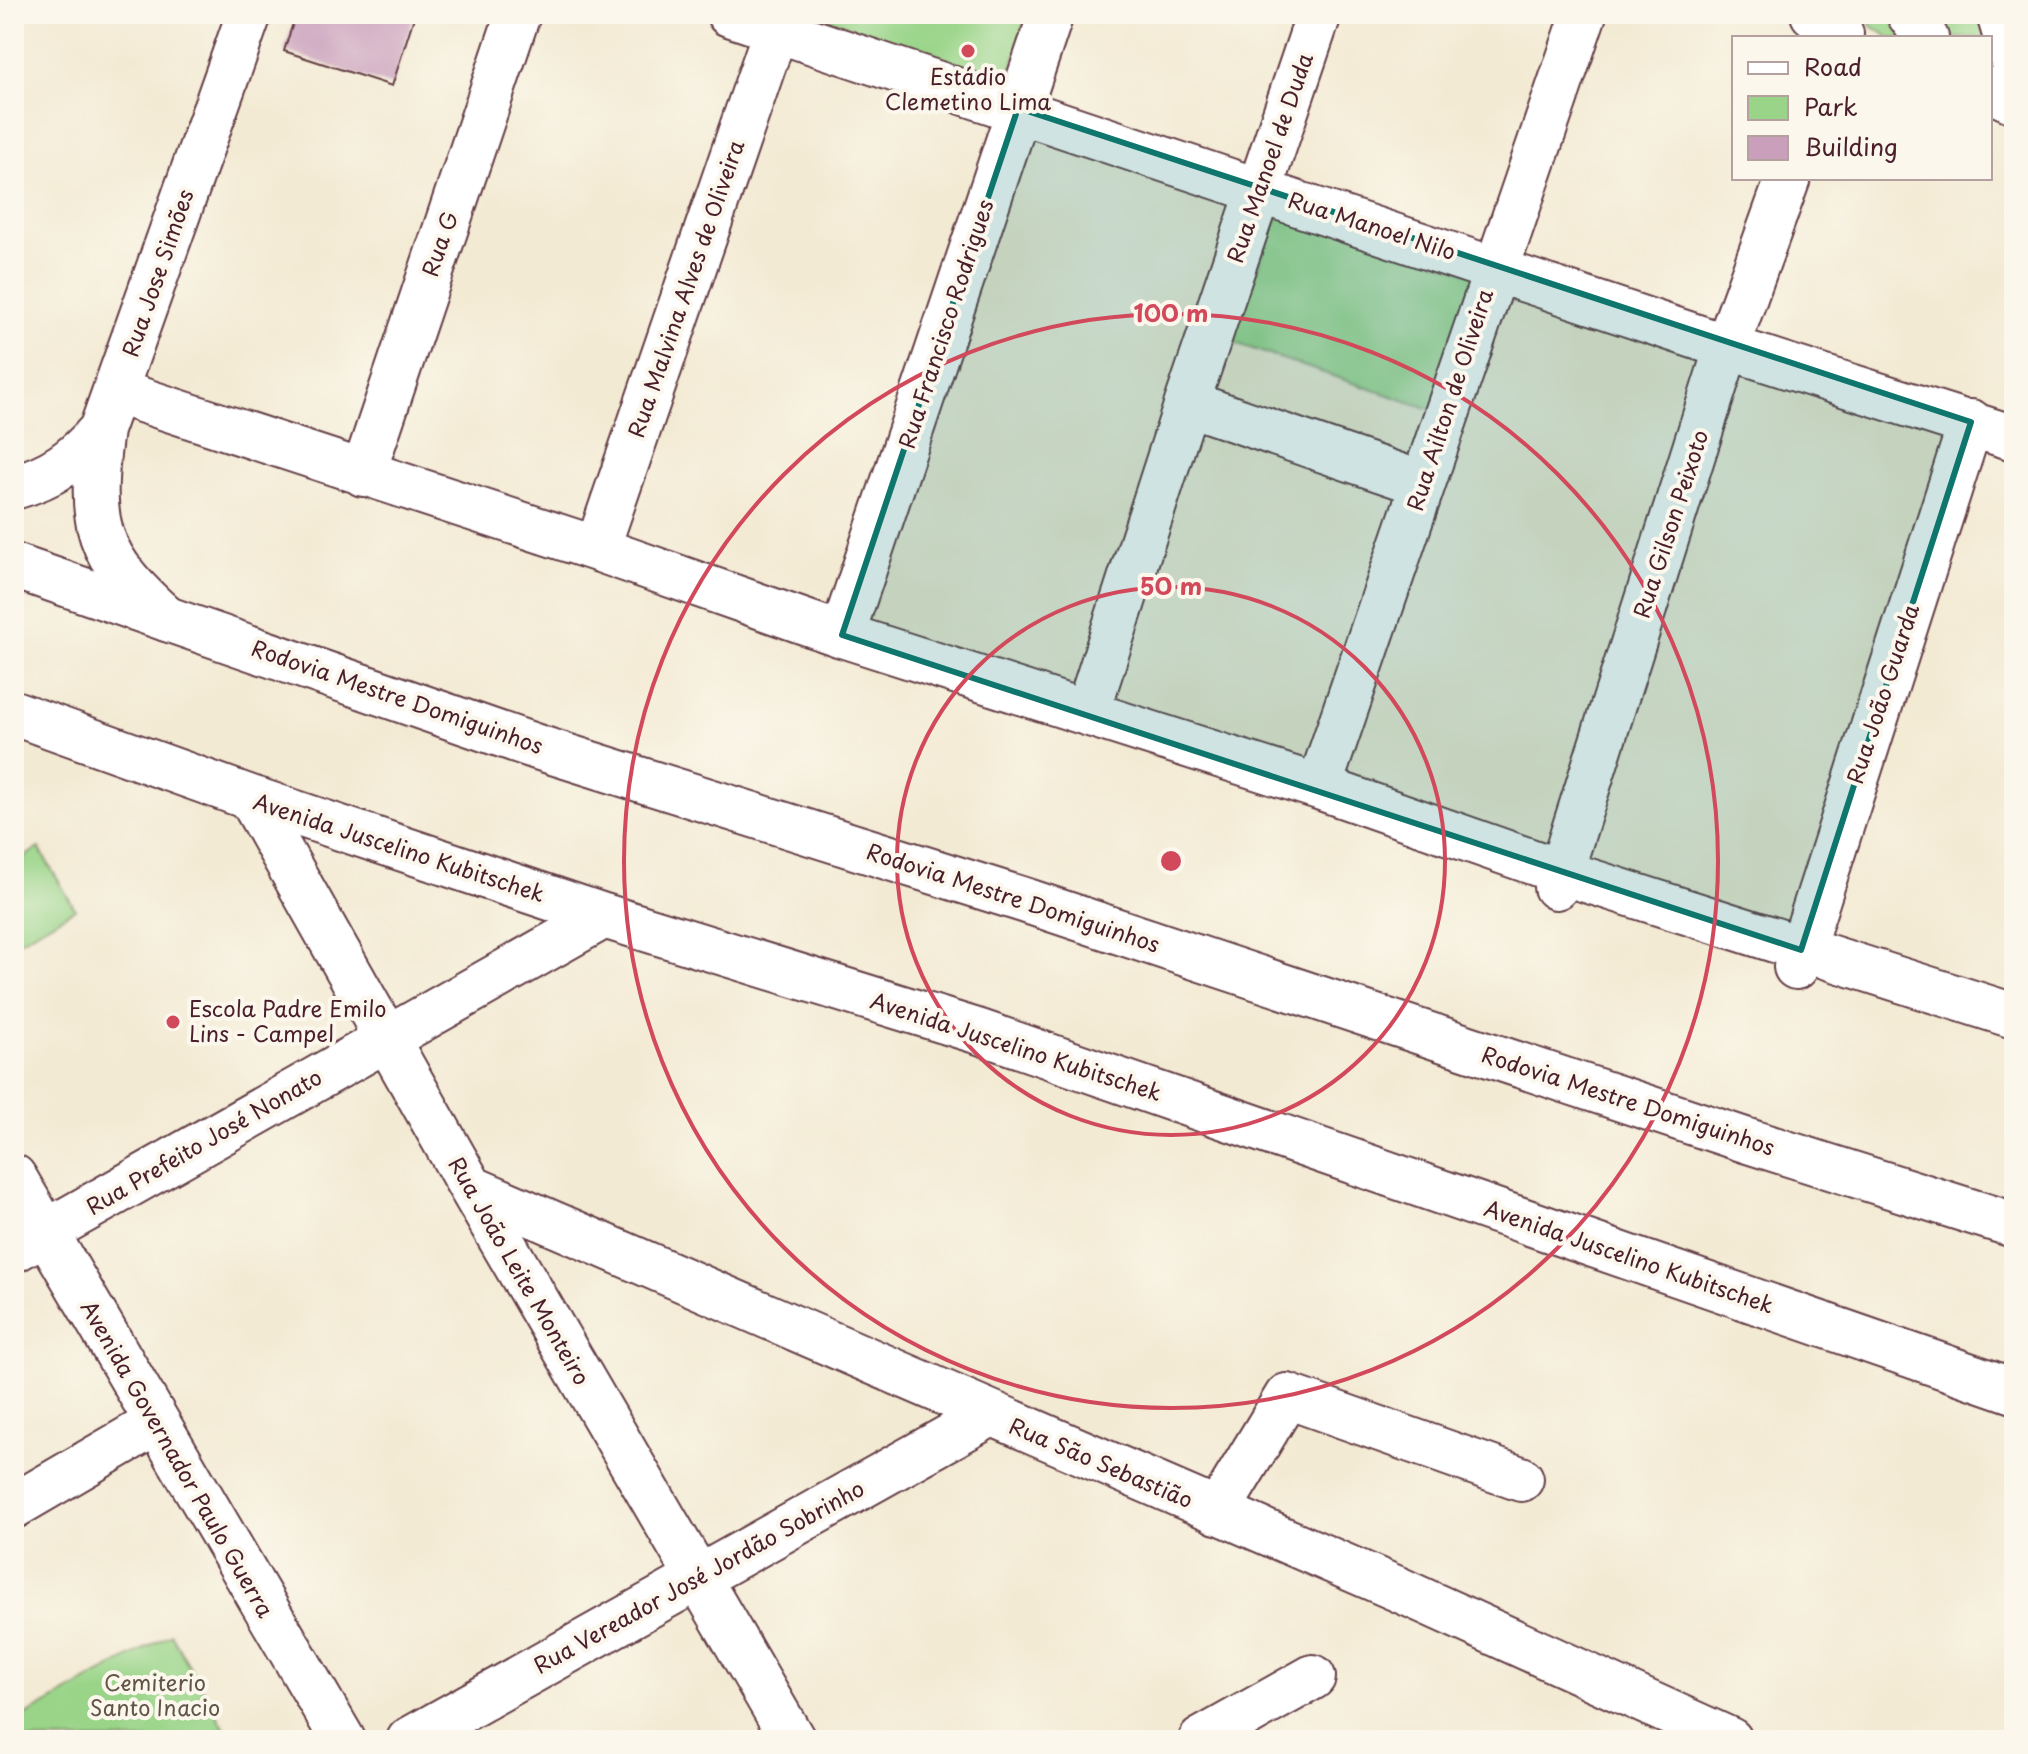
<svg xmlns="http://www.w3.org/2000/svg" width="2028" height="1754" viewBox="0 0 2028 1754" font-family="'Playpen Sans',sans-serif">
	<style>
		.green { fill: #99d488; stroke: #727a5a; stroke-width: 2 }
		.building { fill: #c99fbc }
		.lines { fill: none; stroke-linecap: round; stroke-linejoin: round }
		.minor-casing { stroke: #633d44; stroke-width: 48 }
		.major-casing { stroke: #633d44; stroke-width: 48 }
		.minor { stroke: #fff; stroke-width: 44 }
		.major { stroke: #fff; stroke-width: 44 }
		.marked { fill: #0f766e; fill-opacity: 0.2; stroke: #0f766e; stroke-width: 6; stroke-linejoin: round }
		.ring { fill: none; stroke: #d1495b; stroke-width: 4 }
		.poi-dot { fill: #d1495b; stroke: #fbf7ec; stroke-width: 3 }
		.labels { text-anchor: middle; stroke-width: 8; stroke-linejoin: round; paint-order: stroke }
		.poi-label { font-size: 22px; fill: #4a1f2b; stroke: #fbf7ec }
		.street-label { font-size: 22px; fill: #4a1f2b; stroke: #fbf7ec }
		.park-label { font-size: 22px; fill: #625547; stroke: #fbf7ec }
		.centre { fill: #d1495b; stroke: #fbf7ec; stroke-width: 4 }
		.ring-label { font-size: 24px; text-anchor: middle; font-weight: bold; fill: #d1495b; stroke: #fbf7ec; stroke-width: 8; stroke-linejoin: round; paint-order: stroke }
	</style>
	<rect width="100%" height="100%" fill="#fbf7ec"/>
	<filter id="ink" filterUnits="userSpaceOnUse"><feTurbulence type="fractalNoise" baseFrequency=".0125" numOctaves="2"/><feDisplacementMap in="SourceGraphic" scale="16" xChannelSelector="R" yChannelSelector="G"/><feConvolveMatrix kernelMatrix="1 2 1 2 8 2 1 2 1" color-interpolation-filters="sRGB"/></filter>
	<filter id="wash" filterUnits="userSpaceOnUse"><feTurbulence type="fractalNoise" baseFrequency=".006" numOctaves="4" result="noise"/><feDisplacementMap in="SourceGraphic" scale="32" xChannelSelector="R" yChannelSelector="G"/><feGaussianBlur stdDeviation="1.8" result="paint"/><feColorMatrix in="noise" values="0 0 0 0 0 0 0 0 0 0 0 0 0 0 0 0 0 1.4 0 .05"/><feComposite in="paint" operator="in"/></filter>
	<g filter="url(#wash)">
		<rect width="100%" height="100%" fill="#f3ead3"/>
		<path class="green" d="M814 14H1027L1008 84Z
			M1870 14H2014L1990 103V38H1890L1870 25Z
			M1280 210 1480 276 1433 410 1229 341Z
			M39 848 75 909 14 944V863Z
			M171 1634 231 1740H14V1722Z"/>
		<g id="blocks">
			<path class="building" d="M296 14H415L392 86 284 51Z"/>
		</g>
	</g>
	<g filter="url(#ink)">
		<use href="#blocks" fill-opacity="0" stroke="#633d44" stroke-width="2"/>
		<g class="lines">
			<defs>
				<path id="minor" d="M729 14 1727 347 2014 438
					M1813 14 1841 34 1839 38
					M1909 14 1926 38
					M1999 14 2014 66
					M1990 90 2014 101
					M117 392 597 549 842 635 1319 787 1561 872 2014 1016
					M1187 403 1423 484
					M101 430C88 525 95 555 167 619
					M363 474 518 14
					M14 487C53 476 75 460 101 430L249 14
					M597 549 776 29
					M842 635 1051 14
					M14 713 251 798 604 916 980 1032 2014 1391
					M1087 713 1187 403 1319 14
					M1319 787 1584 14
					M251 798 471 1188 793 1740
					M1556 887 1727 347 1788 178
					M1796 967 1971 422
					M14 1177 343 1740
					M471 1188 1400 1590 1730 1740
					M14 1250 604 916
					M14 1506 156 1423
					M1217 1512 1287 1396 1521 1479
					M409 1740 989 1415
					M1201 1740 1313 1677"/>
				<path id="major" d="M14 566 537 747 1024 900 1748 1141 2014 1225"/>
			</defs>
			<use href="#minor" class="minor-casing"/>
			<use href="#major" class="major-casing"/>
			<use href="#minor" class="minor"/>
			<use href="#major" class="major"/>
		</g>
	</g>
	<path class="marked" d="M1018 108 1971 422 1801 950 842 635Z"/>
	<g class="ring">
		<circle cx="1171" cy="861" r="274"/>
		<circle cx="1171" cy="861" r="547"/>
	</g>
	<g class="poi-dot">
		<circle cx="968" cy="51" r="8"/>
		<circle cx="173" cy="1022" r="8"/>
	</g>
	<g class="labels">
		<g class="poi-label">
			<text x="968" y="85">Estádio<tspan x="968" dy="25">Clemetino Lima</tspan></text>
			<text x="189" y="1017" text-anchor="start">Escola Padre Emilo<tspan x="189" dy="25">Lins - Campel</tspan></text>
		</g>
		<g class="street-label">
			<text transform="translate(1270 158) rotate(-71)" y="8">Rua Manoel de Duda</text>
			<text transform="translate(1372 226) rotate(18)" y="8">Rua Manoel Nilo</text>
			<text transform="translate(440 244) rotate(-71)" y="8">Rua G</text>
			<text transform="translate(158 273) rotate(-71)" y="8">Rua Jose Simões</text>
			<text transform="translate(686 289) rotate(-71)" y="8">Rua Malvina Alves de Oliveira</text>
			<text transform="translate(946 324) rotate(-72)" y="8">Rua Francisco Rodrigues</text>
			<text transform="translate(1450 400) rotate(-72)" y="8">Rua Ailton de Oliveira</text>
			<text transform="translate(1671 524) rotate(-72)" y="8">Rua Gilson Peixoto</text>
			<text transform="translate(1883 694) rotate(-72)" y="8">Rua João Guarda</text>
			<text transform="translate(397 697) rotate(19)" y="8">Rodovia Mestre Domiguinhos</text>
			<text transform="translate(399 848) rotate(18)" y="8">Avenida Juscelino Kubitschek</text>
			<text transform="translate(1013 898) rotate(18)" y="8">Rodovia Mestre Domiguinhos</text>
			<text transform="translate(1016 1047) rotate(18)" y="8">Avenida Juscelino Kubitschek</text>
			<text transform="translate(1628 1101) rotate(18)" y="8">Rodovia Mestre Domiguinhos</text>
			<text transform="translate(204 1142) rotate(-30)" y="8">Rua Prefeito José Nonato</text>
			<text transform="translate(1629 1257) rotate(19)" y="8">Avenida Juscelino Kubitschek</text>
			<text transform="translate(519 1271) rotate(60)" y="8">Rua João Leite Monteiro</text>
			<text transform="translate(177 1459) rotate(60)" y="8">Avenida Governador Paulo Guerra</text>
			<text transform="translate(1101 1463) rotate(23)" y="8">Rua São Sebastião</text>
			<text transform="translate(699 1577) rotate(-29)" y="8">Rua Vereador José Jordão Sobrinho</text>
		</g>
		<g class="park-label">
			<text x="155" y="1691">Cemiterio<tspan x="155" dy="25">Santo Inacio</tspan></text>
		</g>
	</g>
	<circle cx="1171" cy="861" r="12" class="centre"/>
	<g class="ring-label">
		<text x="1171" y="322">100 m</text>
		<text x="1171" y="595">50 m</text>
	</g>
	<rect width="2028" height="1754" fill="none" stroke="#fbf7ec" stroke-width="48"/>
	<rect x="1732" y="36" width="260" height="144" fill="#fbf7ec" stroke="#b4a19f" stroke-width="2"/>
	<rect x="1748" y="62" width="40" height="12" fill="#ffffff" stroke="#b4a19f" stroke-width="2"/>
	<text x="1804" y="76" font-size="24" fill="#4a1f2b">Road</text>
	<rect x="1748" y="96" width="40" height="24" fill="#99d488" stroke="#b4a19f" stroke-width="2"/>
	<text x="1804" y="116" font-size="24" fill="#4a1f2b">Park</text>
	<rect x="1748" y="136" width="40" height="24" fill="#c99fbc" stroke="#b4a19f" stroke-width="2"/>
	<text x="1804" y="156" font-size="24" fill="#4a1f2b">Building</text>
</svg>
